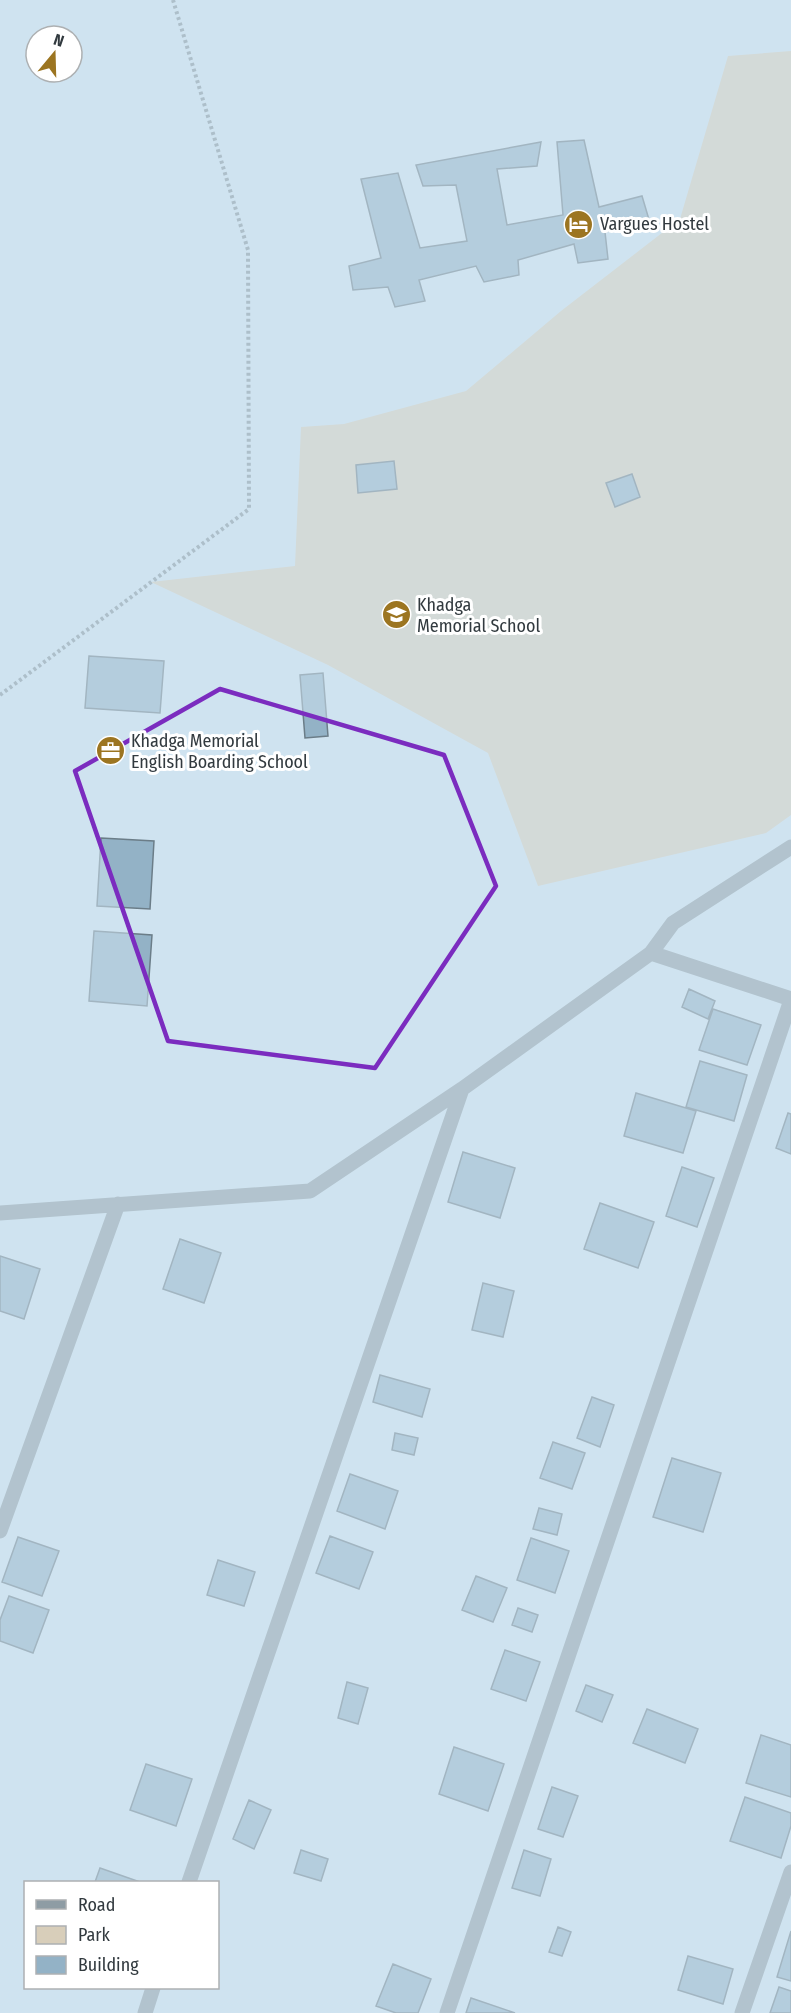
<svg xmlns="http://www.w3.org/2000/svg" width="791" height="2013" viewBox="0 0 791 2013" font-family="'Fira Sans Condensed',sans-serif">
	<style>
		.green { fill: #d8ceba }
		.building { fill: #93b2c6; stroke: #6b7d88; stroke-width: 1.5 }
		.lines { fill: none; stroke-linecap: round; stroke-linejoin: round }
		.path { stroke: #84929b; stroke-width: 4; stroke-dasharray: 3 3; stroke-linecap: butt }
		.minor { stroke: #8e9ca4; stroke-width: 15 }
		.marked { fill: none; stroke: #7b2cbf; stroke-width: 4.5; stroke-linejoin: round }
		.labels { text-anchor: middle; stroke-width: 6; stroke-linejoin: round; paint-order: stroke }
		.poi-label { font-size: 18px; fill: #323a3f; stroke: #fff; text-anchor: start }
	</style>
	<rect width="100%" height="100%" fill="#cfe3f0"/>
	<path class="green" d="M791 51V815L766 833 538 886 488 753 328 665 151 582 295 566 301 427 344 424 466 391 561 311 680 219 728 56Z"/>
	<path class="building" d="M584 140 599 207 642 196 650 223 605 232 608 259 578 263 574 244 518 260 519 275 484 282 476 266 419 280 425 301 395 307 388 287 353 290 349 266 381 258 361 179 398 173 420 248 467 241 456 185 423 186 416 165 541 142 537 166 497 169 507 225 563 215 557 142Z
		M394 461 397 489 358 493 356 465Z
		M632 474 640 497 615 507 606 483Z
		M89 656 164 661 160 713 85 708Z
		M323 673 328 736 305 738 300 675Z
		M101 838 154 841 150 909 97 906Z
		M94 931 152 935 147 1006 89 1001Z
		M689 989 715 1001 708 1019 682 1007Z
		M713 1009 761 1025 747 1065 699 1050Z
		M700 1061 747 1075 734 1121 686 1107Z
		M636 1093 696 1111 683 1153 624 1136Z
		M788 1113 791 1114V1154L776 1148Z
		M463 1152 515 1168 500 1218 448 1202Z
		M682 1167 714 1178 697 1227 666 1216Z
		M600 1203 654 1222 638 1268 584 1249Z
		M180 1239 221 1253 204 1303 163 1289Z
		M0 1256 40 1269 24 1319 0 1311Z
		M483 1283 514 1291 503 1337 472 1330Z
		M380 1375 430 1389 422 1417 373 1402Z
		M592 1397 614 1405 600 1447 577 1438Z
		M395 1433 418 1438 414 1455 392 1450Z
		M553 1442 585 1453 572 1489 540 1478Z
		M672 1458 721 1473 703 1532 653 1517Z
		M350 1474 398 1491 385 1529 337 1511Z
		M539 1508 562 1514 557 1535 533 1529Z
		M330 1536 373 1552 359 1589 316 1573Z
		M18 1537 59 1551 42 1596 2 1582Z
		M531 1538 569 1551 555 1593 517 1580Z
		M218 1560 255 1572 244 1606 207 1595Z
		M476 1576 507 1588 493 1622 462 1610Z
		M9 1596 49 1610 33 1653 0 1641V1620Z
		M518 1608 538 1615 532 1632 512 1625Z
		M505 1650 540 1662 526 1701 491 1689Z
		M347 1682 368 1688 358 1724 338 1718Z
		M586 1685 613 1695 602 1722 576 1711Z
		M647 1709 698 1729 685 1763 633 1743Z
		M761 1735 791 1745V1797L746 1783Z
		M454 1747 504 1764 488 1811 439 1794Z
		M146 1764 192 1779 176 1826 130 1810Z
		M552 1787 578 1796 563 1837 538 1829Z
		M745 1797 791 1813V1826L781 1858 730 1841Z
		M249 1800 271 1810 254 1849 233 1839Z
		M301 1850 328 1859 321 1881 294 1873Z
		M524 1850 551 1859 540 1896 512 1888Z
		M100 1868 140 1882H95Z
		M558 1927 571 1932 562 1956 549 1952Z
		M791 1931V1981L777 1977Z
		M688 1956 733 1969 723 2004 678 1990Z
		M393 1964 431 1979 418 2013H396L376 2006Z
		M779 1987 791 1991V2013H770Z
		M471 1998 515 2013H466Z"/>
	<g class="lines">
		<path class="path" d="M0 695 249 509 248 250 173 0"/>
		<path class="minor" d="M651 953 673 923 791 847
			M0 1213 310 1191 462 1089 651 953 791 999
			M0 1531 118 1204
			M189 1882 462 1089
			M145 2013 153 1988
			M447 2013 791 1000
			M742 2013 791 1872"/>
	</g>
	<path d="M0 0H791V2013H0ZM220 689 444 755 496 886 375 1068 168 1041 75 771Z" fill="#cfe3f0" fill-opacity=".55" fill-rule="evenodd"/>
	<path class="marked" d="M220 689 444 755 496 886 375 1068 168 1041 75 771Z"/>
	<defs>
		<symbol id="hotel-disc" viewBox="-11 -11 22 22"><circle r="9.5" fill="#9c7521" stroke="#fff"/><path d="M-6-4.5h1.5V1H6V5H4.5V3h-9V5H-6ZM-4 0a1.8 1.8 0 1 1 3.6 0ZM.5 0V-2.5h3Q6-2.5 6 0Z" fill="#fff"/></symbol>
		<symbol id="school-disc" viewBox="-11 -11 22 22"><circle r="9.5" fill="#9c7521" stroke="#fff"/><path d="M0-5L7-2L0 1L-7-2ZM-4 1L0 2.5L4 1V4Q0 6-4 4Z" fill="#fff"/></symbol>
		<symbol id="office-disc" viewBox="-11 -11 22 22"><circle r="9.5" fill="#9c7521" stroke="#fff"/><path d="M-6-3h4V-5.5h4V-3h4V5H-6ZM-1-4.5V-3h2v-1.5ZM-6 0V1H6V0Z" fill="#fff"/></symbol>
	</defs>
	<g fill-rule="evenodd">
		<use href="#hotel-disc" x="562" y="208" width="33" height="33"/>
		<use href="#school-disc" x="380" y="598" width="33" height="33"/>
		<use href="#office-disc" x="94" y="734" width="33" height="33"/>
	</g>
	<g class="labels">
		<g class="poi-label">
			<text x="600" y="230">Vargues Hostel</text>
			<text x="417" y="611">Khadga<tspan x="417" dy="21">Memorial School</tspan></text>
			<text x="131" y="747">Khadga Memorial<tspan x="131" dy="21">English Boarding School</tspan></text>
		</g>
	</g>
	<rect x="24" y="1881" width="195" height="108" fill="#ffffff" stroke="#adb0b2" stroke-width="1.5"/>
	<rect x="36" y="1900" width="30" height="9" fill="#8e9ca4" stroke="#adb0b2" stroke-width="1.5"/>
	<text x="78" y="1911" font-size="18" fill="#323a3f">Road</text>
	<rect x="36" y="1926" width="30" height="18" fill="#d8ceba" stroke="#adb0b2" stroke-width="1.5"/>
	<text x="78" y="1941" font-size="18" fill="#323a3f">Park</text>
	<rect x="36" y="1956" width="30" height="18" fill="#93b2c6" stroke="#adb0b2" stroke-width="1.5"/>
	<text x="78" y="1971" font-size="18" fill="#323a3f">Building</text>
	<g transform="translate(54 54) rotate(19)"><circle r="28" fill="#ffffff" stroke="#adb0b2" stroke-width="1.5"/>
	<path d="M0-4.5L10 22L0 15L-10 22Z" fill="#9c7521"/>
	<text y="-9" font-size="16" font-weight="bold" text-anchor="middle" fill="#323a3f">N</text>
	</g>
</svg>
